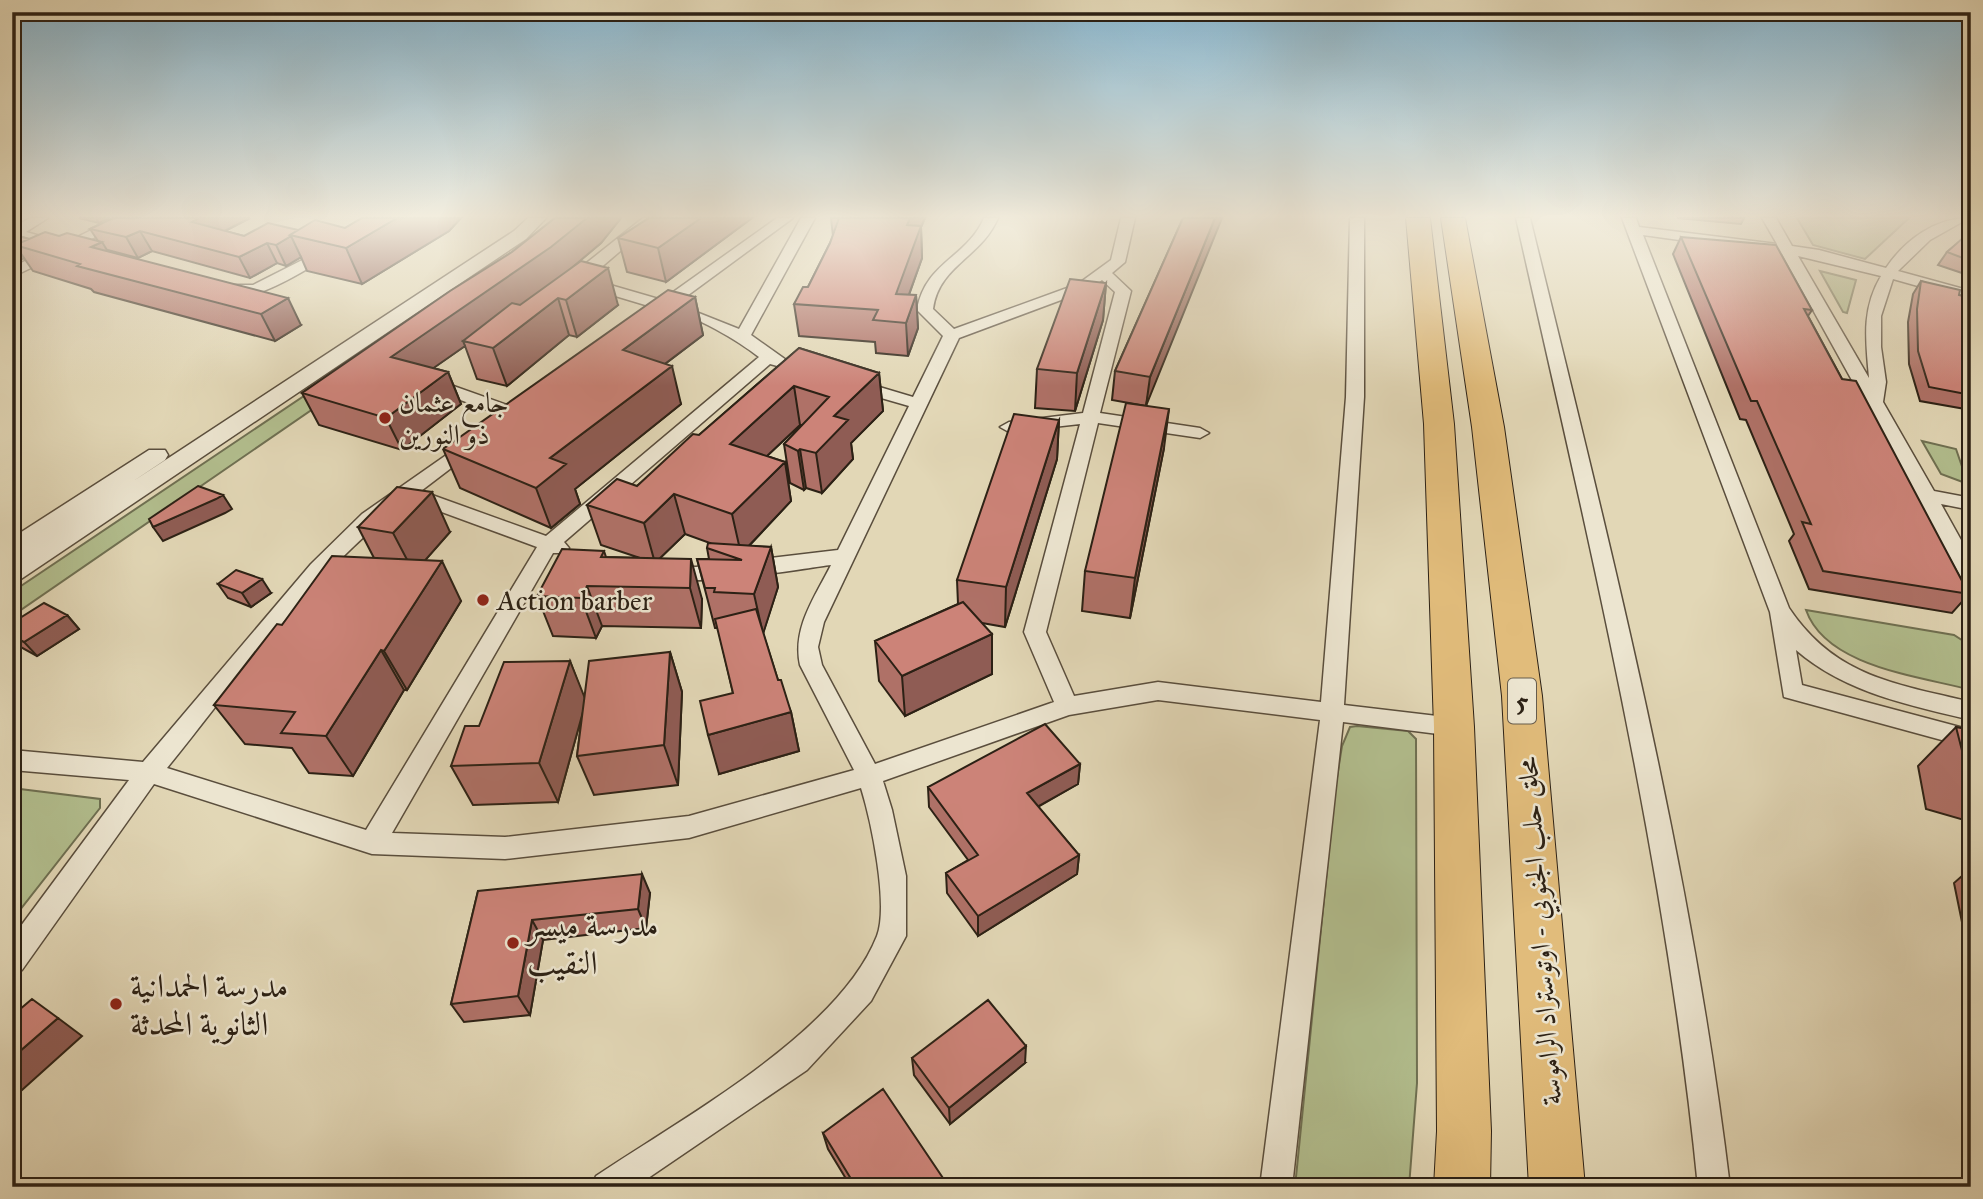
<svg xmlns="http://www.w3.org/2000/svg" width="1983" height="1199" viewBox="0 0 1983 1199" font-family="'IM FELL Great Primer',Amiri,serif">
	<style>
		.green { fill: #b2be8e; stroke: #6f7052; stroke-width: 2 }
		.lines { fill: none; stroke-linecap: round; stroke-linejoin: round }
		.minor-casing { stroke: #5a4e3d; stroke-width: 3 }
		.tertiary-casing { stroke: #5a4e3d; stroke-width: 3 }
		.trunk-casing { stroke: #2c2115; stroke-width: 2 }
		.minor { fill: #ece5d0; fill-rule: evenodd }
		.tertiary { fill: #ece5d0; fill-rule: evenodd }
		.trunk { fill: #e1bc7b; fill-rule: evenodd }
		.wall { fill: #af7167; stroke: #2c2115; stroke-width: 2 }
		.shaded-wall { fill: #8f5c54; stroke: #2c2115; stroke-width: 2 }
		.building { fill: #cc8378; stroke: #2c2115; stroke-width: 2 }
		.poi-dot { fill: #8f2418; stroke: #ece5d0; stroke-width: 2.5 }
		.labels { text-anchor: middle; stroke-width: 5; stroke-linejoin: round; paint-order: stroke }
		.shield { fill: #ece5d0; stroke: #665c4d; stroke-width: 2 }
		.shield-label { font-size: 26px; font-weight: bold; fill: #2c2115 }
		.poi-label { font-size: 28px; fill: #2c2115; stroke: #ece5d0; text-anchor: start }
		.street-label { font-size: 28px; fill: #2c2115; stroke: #ece5d0 }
		.near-poi-label { font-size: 33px; fill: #2c2115; stroke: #ece5d0; text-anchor: start }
	</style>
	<rect width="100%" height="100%" fill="#e2d7b6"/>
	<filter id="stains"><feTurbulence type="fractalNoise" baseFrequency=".00286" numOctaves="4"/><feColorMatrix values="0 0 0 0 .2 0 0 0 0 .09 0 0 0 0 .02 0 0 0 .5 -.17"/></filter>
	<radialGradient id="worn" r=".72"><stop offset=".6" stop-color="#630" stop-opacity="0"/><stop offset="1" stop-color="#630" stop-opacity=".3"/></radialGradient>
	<path class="green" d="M1797 218H1909L1865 259 1813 245Z
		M1820 271 1856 280 1847 313 1843 312Z
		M350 365 371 369 12 616V592Z
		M1922 441 1956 449 1968 484 1941 474Z
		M1806 610 1954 635 1971 646V690C1919 676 1826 667 1806 610Z
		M1357 726 1408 731 1416 739 1417 1083 1409 1187H1295L1335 790 1342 746 1350 727Z
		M12 788 100 799V808L12 920Z"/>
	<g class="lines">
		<defs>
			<path id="minor" d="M30 218H48L26 232 65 243 116 218H135L12 277V267L56 247 12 237V228Z
				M643 218H659L591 276 593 280 662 300 777 218H793L676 304 739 329 801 218H815L751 335 789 362 781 367 770 364 564 542 569 548 566 553H553L392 833 505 837 689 816 854 770 800 665C792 628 815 597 831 565 805 568 669 592 658 573L668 566 696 567 838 550 909 406 850 389 848 385 856 380 913 397 943 336 917 310C925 262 967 258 984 218H998C981 258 939 265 933 309L954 329 1078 284 1111 260 1121 218H1135L1125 262 1112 273 1131 291 1100 413 1200 428 1209 433 1200 438 1098 423 1046 632 1074 696 1158 682 1321 702 1346 397 1350 218H1364V397L1344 705 1454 718 1462 720 1466 727 1462 734 1454 736 1343 722 1292 1187H1260L1320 720 1158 700 1069 715 883 781 892 810 906 876V936L871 1001 807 1070 635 1187H591L596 1176C681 1119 839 1033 877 936 889 905 871 820 861 788L689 838 505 859 372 854 154 784 22 970 12 974V938L129 780 12 770V750L143 762 311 564 362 514 465 442 471 440 480 446 421 491 546 536 759 357C741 343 692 312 668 312 663 312 659 315 653 313L652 307 582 286 576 276 584 265ZM1102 280 1115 292 1083 413 1009 422 1000 427 1009 432 1080 424 1024 632 1054 702 875 764 822 665 818 647 824 622 959 338 1088 290ZM409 500 537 547 366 830 167 768C240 678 315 568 409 500Z
				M1516 218H1530C1608 537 1691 861 1730 1187H1698C1666 861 1588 537 1516 218Z
				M1622 218H1636L1639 227 1777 244 1762 218H1776L1792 246 1819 250 1886 268C1905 240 1935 218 1969 218L1930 240 1898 271 1971 291V301L1893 279 1881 316V347L1886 382 1883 402 1934 491 1971 498V510L1941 504 1971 558V584L1961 577 1782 254 1643 235 1789 608C1835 677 1896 684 1971 702V720C1909 705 1846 693 1796 650L1802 685 1971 730V748L1784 697 1770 612ZM1798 256 1881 276C1861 310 1866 341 1869 378Z
				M328 247 333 248V254C310 266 246 312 223 290L231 285H253Z
				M445 383 521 410 524 414 515 419 509 418 439 392 437 388 439 384Z"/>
			<path id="tertiary" d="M528 218H546L526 239 21 579 12 582V561L18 557 12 558V538L149 450H165L168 455 165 460 132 482 514 231Z"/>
			<path id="trunk" d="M1406 218H1430L1454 424 1474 727 1491 1131 1490 1187H1434L1437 1131 1434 727 1424 424Z
				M1441 218H1465L1504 427 1542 696 1585 1187H1529L1502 696 1472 427Z"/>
		</defs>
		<use href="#minor" class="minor-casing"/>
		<use href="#tertiary" class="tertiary-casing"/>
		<use href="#trunk" class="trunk-casing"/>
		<use href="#minor" class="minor"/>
		<use href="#tertiary" class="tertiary"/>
		<use href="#trunk" class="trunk"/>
	</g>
	<path class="wall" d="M79 218H110L99 223Z
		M113 218H250L225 231 244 236 298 230 345 228 362 218H461L449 231 362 284 307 271 301 257 286 266 277 263 250 278 152 251 138 258 108 250V252L301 325 275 341 94 292 91 289 33 271 24 258 12 264V234L29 239 59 236 98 241 90 229Z
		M555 218H621L601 243 571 268 618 305 577 337 569 335 507 386 477 379 465 346 433 368 448 372 461 404 402 450 319 425 302 393 512 252Z
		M649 218H752L666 282 627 272 618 238Z
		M831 218H925L921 227 922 258 909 295H916L918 328 908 356 876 353 875 342 799 336 794 304 808 287 830 243 833 236Z
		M1183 218 1146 406 1112 400 1115 371Z
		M1677 218H1744L1741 224Z
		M1971 234V276L1938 265 1947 252Z
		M1681 237 1812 310 1808 316 1842 379 1969 594 1952 613 1809 589 1789 541 1794 534 1746 420 1740 419 1673 254Z
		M1921 281 1959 295 1971 298V410L1920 401 1909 364 1908 322 1913 294Z
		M1106 283 1103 320 1075 411 1035 408 1037 369Z
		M695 297 703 335 665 364 681 404 575 489 580 504 551 528 460 488 443 449Z
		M799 348 879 373 883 411 851 443 853 459 822 493 806 488 804 490 790 483 784 444 802 425H800L767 456 785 462 791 501 749 546 771 547 778 587 763 633 778 680 791 712 799 751 719 774 733 693 718 628H715L697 559H709L707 548 710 543 685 534 660 558 702 599 701 628 602 626 596 638 553 636 537 596 604 551 606 557 640 558 601 545 587 505 637 486 699 435Z
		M1059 420 1057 459 1005 627 982 623 992 674 905 716 879 681 875 641 958 604 957 580Z
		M1164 448 1130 618 1082 611 1085 571Z
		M358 527 450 532 425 560 461 601 407 690H404L353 776 309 773 292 748 245 744 214 705 282 625 374 558Z
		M218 584 271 593 251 607 228 598Z
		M67 615 79 629 37 656 15 644 12 641V623Z
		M670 652 682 692 678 785 594 795 577 756 582 715 558 802 473 805 451 766 479 726 570 661 584 698Z
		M1956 727 1971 730V822L1926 809 1918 766Z
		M1080 764 1078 784 1038 807 1079 855 1077 874 978 936 947 893 946 873 968 860 929 807 928 787Z
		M1971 868V934L1964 932 1954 883Z
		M478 891 650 893 646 928 543 940 530 1015 464 1022 451 1004Z
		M912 1058 1025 1063 950 1124 914 1075Z
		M823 1133 949 1187H851L828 1149Z"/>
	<path class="shaded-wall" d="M96 218H110L99 223Z
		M199 218H250L203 242 192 222Z
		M397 218H461L449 231 362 284 346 248Z
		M587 218H621L601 243 561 277 469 342 463 341 465 346 405 388 391 357Z
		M701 218H752L666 282 658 248Z
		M910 218H925L921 227 922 258 899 322 896 294 907 225Z
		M1215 218H1222L1146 406 1150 377Z
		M140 231 152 251 138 258 126 237Z
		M291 236 301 257 286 266 276 245Z
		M102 242 118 268 91 247Z
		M267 243 277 263 250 278 239 257Z
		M16 246 24 258 12 264V247Z
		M608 268 618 305 577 337 566 300Z
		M1106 283 1103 320 1075 411 1077 373Z
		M916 295 918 328 908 356 906 323Z
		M695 297 703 335 633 388 623 350Z
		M288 298 301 325 275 341 261 314Z
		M558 298 569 335 507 386 493 348Z
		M672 366 681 404 575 489 580 504 551 528 536 488 550 458Z
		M448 372 461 404 402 450 386 418Z
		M879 373 883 411 851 443 853 459 822 493 816 453 834 416Z
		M794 386 800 425 738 483 730 444Z
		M1169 409 1164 448 1130 618 1135 578Z
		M1059 420 1057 459 1005 627 1006 587Z
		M800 449 806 488 804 490 798 451Z
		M785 462 791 501 741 554 732 514Z
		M432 492 450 532 414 573 393 533Z
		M674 494 685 534 655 563 644 523Z
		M223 495 232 509 225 513 163 541 153 527Z
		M771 547 778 587 763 634 754 594Z
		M691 559 702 599 701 628 690 588Z
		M442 561 461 601 407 690 384 651Z
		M262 579 271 593 251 607 242 593Z
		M587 586 602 626 596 638 581 598Z
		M67 615 79 629 37 656 24 642Z
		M992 634V674L905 716 902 676Z
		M381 650 404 690 353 776 326 736Z
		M670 652 682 692 678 785 664 745Z
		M570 661 586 701 558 802 539 763Z
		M791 712 799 751 719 774 708 735Z
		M1080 764 1078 784 1026 813 1027 793Z
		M1079 855 1077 874 978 936V916Z
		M642 874 650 893 646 928 638 909Z
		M532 920 543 940 530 1015 518 996Z
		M58 1018 82 1036 12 1099V1058Z
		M1026 1046 1025 1063 950 1124 949 1108Z"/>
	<path class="building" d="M113 218H199L192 222 244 236 268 223 298 230 290 235 291 236 276 245 267 243 239 257 140 231 126 237 90 229Z
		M362 218H397L346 248 290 235 315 220 345 228Z
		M555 218H587L551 247 391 357 448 372 386 418 302 393 450 291 512 252Z
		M649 218H701L658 248 618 238Z
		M839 218H910L907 225 921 226 896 294 916 295 906 323 873 320 878 310 794 304 803 287H808L830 243Z
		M1183 218H1215L1150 377 1115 371Z
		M45 232 59 236 67 233 102 242 91 247 288 298 261 314 77 266 80 264 15 245Z
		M12 234 29 239 15 245 16 246 12 247Z
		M1971 234V261L1947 252 1964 237Z
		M1681 237 1776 245 1812 310 1804 309 1842 379 1856 381 1969 594 1823 571 1802 522 1811 524 1757 401H1751Z
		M581 261 608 268 566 300 558 298 493 348 463 341 512 303 520 305Z
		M1070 279 1106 283 1077 373 1037 369Z
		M1921 281 1960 290 1959 295 1971 298V395L1929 387 1918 351 1917 309Z
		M668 290 695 297 623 350 672 366 550 458 566 464 536 488 443 449Z
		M799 348 879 373 834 416 848 420 816 453 800 449 798 451 784 444 829 397 794 386 730 444 785 462 732 514 674 494 644 523 587 505 617 479 637 486 693 434 699 435Z
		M1126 403 1169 409 1135 578 1085 571Z
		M1014 414 1059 420 1006 587 957 580Z
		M198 486 223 495 216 499 153 527 149 519Z
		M397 487 432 492 393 533 358 527Z
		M708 543 771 547 754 594 714 592 715 588H705L697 559 742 560 707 548Z
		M562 549 604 551 601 557 691 559 690 588 587 586 581 598 537 596Z
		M332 556 442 561 384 651 381 650 326 736 281 733 295 712 214 705 277 624 282 625Z
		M236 570 262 579 242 593 218 584Z
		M963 602 992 634 902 676 875 641Z
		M44 603 67 615 24 642 12 636V623Z
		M756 609 778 680H781L791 712 708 735 700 701 733 693 715 619Z
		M670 652 664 745 577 756 589 661Z
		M570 661 539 763 451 766 465 726H479L504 662Z
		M1045 724 1080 764 1027 793 1079 855 978 916 946 873 978 855 928 787Z
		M1956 727 1971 730V771L1967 770Z
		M642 874 638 909 532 920 518 996 451 1004 478 891Z
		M32 999 58 1018 12 1058V1016Z
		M988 1000 1026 1046 949 1108 912 1058Z
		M883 1089 949 1187H856L823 1133Z
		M752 1182 755 1187H746Z"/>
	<linearGradient id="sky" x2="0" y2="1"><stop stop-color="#87b6cf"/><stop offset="0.56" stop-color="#f2edde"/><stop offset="1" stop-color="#f2edde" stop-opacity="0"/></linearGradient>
	<rect width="1983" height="386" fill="url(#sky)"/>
	<g class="poi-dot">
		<circle cx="385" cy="418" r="7"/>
		<circle cx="483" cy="600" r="7"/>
		<circle cx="513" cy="943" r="7"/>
		<circle cx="116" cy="1004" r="7"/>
	</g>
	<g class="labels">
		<rect class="shield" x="1508" y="678.5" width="28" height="45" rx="5"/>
		<g class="shield-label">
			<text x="1522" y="710">5</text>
		</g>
		<g class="poi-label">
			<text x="399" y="412">جامع عثمان<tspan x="399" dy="32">ذو النورين</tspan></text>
			<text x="497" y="610">Action barber</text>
		</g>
		<g class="street-label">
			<text transform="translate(1539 931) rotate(-94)" y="10">محلق حلب الجنوبي - اوتوستراد الراموسة</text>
		</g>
		<g class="near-poi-label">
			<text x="527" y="936">مدرسة ميسر<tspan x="527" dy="38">النقيب</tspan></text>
			<text x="130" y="997">مدرسة الحمدانية<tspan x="130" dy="38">الثانوية المحدثة</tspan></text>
		</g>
	</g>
	<rect width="1983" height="1199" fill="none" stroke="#e2d7b6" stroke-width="42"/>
	<rect x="14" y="14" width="1955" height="1171" fill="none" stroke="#2c2115" stroke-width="3.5"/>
	<rect x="21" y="21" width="1941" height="1157" fill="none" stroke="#2c2115" stroke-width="2"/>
	<rect width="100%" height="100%" filter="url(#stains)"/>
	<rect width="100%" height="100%" fill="url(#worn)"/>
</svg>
